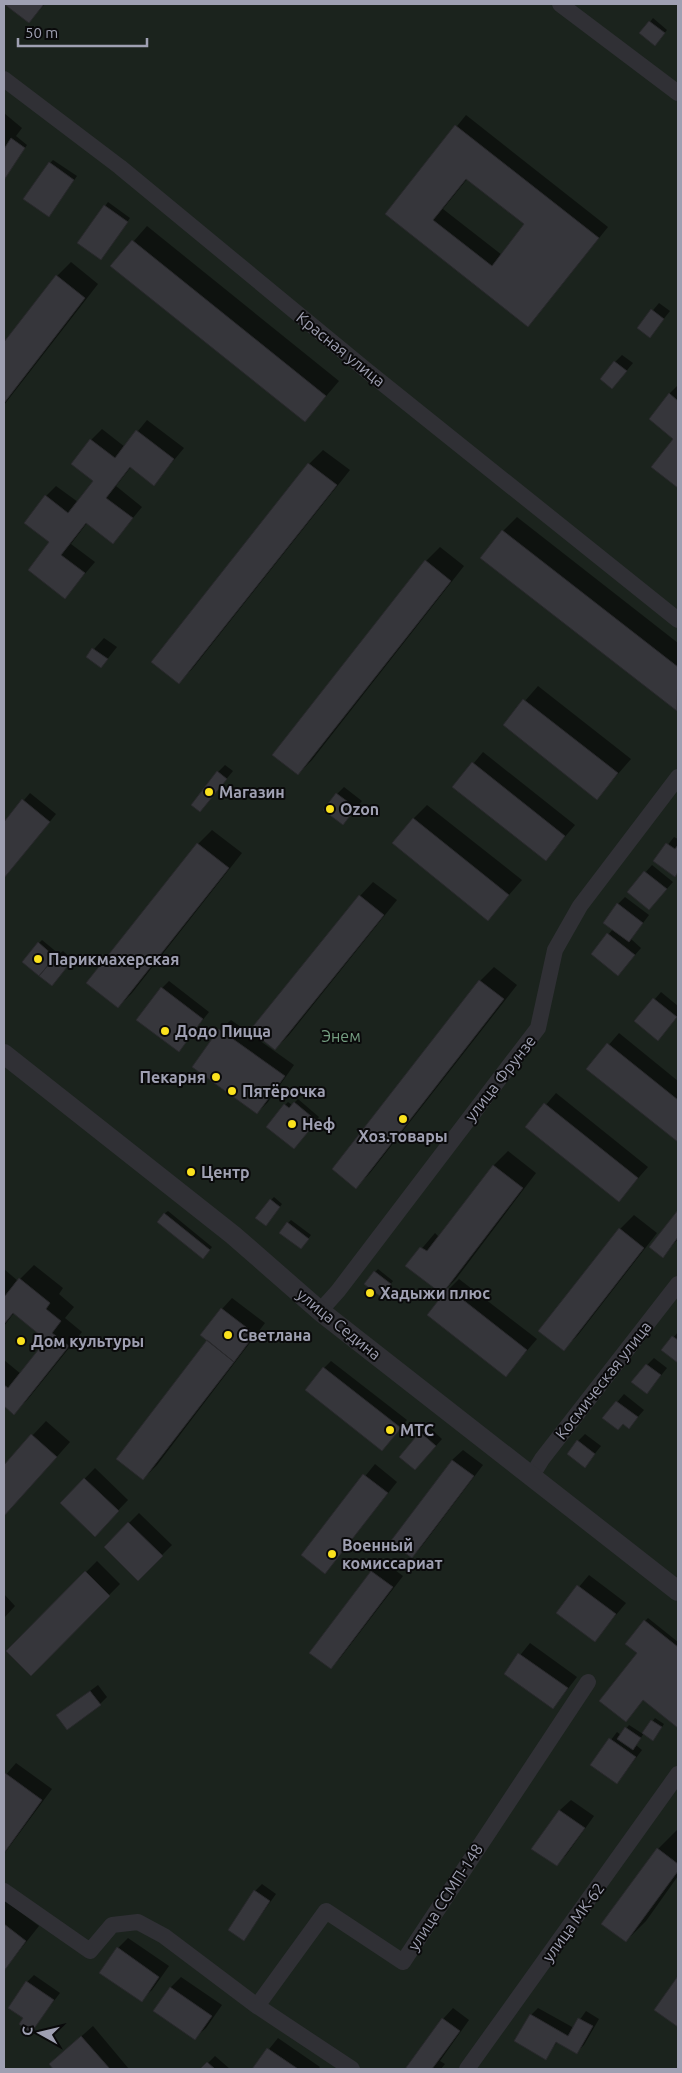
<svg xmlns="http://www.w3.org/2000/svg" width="682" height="2073" viewBox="0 0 682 2073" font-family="Ubuntu,sans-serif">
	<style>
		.green { fill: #1b231d }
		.shadow { fill: #0007; fill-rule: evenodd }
		.building { fill: #36363b; stroke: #29292c; fill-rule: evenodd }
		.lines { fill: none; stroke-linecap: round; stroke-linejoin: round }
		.minor { stroke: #303035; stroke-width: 16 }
		.tertiary { stroke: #303035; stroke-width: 20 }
		.poi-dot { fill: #fae11d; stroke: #0a0a0b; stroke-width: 2 }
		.labels { text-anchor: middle; stroke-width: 4; stroke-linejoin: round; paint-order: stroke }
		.street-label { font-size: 16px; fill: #9fa0b2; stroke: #0a0a0b }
		.poi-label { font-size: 16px; font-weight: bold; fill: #9fa0b2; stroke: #0a0a0b; text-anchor: start }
		.park-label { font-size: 16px; fill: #749e80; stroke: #0a0a0b }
	</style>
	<rect width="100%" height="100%" fill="#0f0f10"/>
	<path class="green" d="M4 4H678V2069H4Z"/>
	<path class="shadow" d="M6 4H45L29 22Z
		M653 18 667 30 658 41 650 22Z
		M4 113 22 128 16 136 27 145 4 179Z
		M466 115 608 227 528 326 386 214ZM468 178 526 224 502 255 443 209Z
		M53 160 77 176 52 212 50 163Z
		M108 202 130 218 104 255 79 243Z
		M147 226 339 381 305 421 112 266Z
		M71 262 98 284 4 405V344L57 276Z
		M659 303 670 311 650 336 639 327Z
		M622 355 633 363 619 380 615 362Z
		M678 385V487L653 467 675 438 669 394Z
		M147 420 184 448 154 484 131 467 116 486 142 507 113 542 87 523 71 544 95 562 65 597 51 542 46 496 56 486 78 502 94 481 73 464 91 440 102 429 125 447Z
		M323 450 350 470 193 668 179 682 153 662 309 464Z
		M517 517 678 643 677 709 503 531Z
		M440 547 464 566 312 760 298 774 426 561Z
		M104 638 117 647 101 667 87 657Z
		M538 686 631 759 597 798 504 725Z
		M483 752 575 825 546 859 454 787Z
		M225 765 233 771 200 811 218 772Z
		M344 787 362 801 343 824 337 794Z
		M30 793 56 814 4 878V824Z
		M427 805 522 880 488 919 413 819Z
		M212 830 242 853 132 993 118 1007 88 983 198 844Z
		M674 837 678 839V871L675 875 655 861Z
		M652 865 673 882 656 901 629 891Z
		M373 882 397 900 289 1035 275 1049 360 896Z
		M625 897 649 915 631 939 641 948 618 975 592 954 613 929 618 904Z
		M42 940 59 954 63 951 73 960 58 977 39 943Z
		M494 967 517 985 370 1173 356 1187 334 1169 480 981Z
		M169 981 209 1012 179 1050 162 988Z
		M661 992 678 1006V1016L658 1039 636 1021Z
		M231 1020 294 1065 268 1102 257 1113 220 1030Z
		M619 1033 678 1081V1140L588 1069Z
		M556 1093 648 1167 619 1200 527 1127Z
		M298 1099 319 1117 297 1145 285 1105 288 1102 292 1105Z
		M508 1151 536 1173 456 1279 442 1293 407 1266 435 1233 439 1237 494 1165Z
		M274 1197 282 1204 269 1221 271 1200Z
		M168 1211 212 1247 206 1254 164 1214Z
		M678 1212V1239L663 1256 651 1247Z
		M634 1215 657 1233 578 1335 564 1349 540 1331 620 1229Z
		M291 1220 311 1235 304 1244 288 1223Z
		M34 1265 63 1288 59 1294 74 1307 65 1318 82 1332 28 1399 14 1413 4 1405V1360L21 1374 48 1340 14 1313 4 1326V1269L18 1281Z
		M378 1269 393 1281 384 1293 375 1272Z
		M459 1279 537 1339 506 1375 449 1289Z
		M232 1298 265 1323 157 1465 143 1479 209 1340 222 1309Z
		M678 1332V1361L663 1350Z
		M654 1358 667 1368 647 1393V1365Z
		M331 1361 407 1420 382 1449 324 1368Z
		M624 1394 644 1410 629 1427 624 1423 604 1418Z
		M46 1421 70 1442 4 1516V1466Z
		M428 1426 442 1439 422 1462 421 1433Z
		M585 1434 601 1446 585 1466 578 1441Z
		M463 1450 483 1465 422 1546 412 1557 452 1460Z
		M375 1464 397 1482 325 1572 302 1554Z
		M95 1468 128 1500 105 1524 61 1503Z
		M139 1513 172 1545 138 1579 105 1547Z
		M97 1561 120 1584 31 1674 8 1651Z
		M383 1561 403 1576 341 1657 331 1668 311 1652 372 1571Z
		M589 1575 626 1603 595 1640 558 1612Z
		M4 1594 15 1606 4 1618Z
		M648 1618 678 1642V1726L644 1699 639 1653 645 1621Z
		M530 1643 577 1677 553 1708 505 1674Z
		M98 1685 107 1697 100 1704 58 1715Z
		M655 1718 664 1724 656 1736 644 1733 636 1745 642 1750 617 1783 592 1765 617 1732 621 1735 629 1725 643 1734Z
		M16 1763 52 1789 4 1854V1777Z
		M571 1800 594 1816 567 1854 557 1865 533 1848 560 1810Z
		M677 1830 678 1876 646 1921 626 1941 658 1849Z
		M262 1884 276 1894 244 1939 255 1891Z
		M4 1900 39 1926 4 1970Z
		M128 1938 169 1966 152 1990 141 2000 118 1948Z
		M34 1975 60 1993 31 2031 25 2017 27 1982Z
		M181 1977 222 2005 206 2028 195 2038 155 2010 171 1987Z
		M453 2008 469 2020 440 2061 445 2064 441 2069H407L443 2019Z
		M538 2008 574 2028 586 2011 599 2019 584 2045 577 2052 558 2041 545 2058 531 2015Z
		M93 2026 129 2069H55L50 2064Z
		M278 2038 320 2067 318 2069H253Z
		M215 2056 230 2069H202Z"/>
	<path class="building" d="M4 4H44L29 23Z
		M649 21 665 33 655 46 639 33Z
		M455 125 599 238 528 327 385 214ZM466 179 524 224 492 266 433 220Z
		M11 138 25 148 4 180V149Z
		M49 162 74 180 49 217 23 199Z
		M104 205 128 222 101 260 77 243Z
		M132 240 326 396 305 422 110 266Z
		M56 275 85 298 4 403V342Z
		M651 309 664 319 650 338 637 328Z
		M614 361 627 371 612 389 600 379Z
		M669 393 678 401V488L651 467 673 439 649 419Z
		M136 430 174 459 154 486 130 467 106 498 133 518 113 544 86 523 61 555 85 573 65 599 28 570 49 542 24 523 45 495 68 513 93 481 71 464 90 439 115 458Z
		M308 463 337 485 179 684 151 662Z
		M502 530 678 667 677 711 480 558Z
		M425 560 451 581 298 775 272 755Z
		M92 648 108 659 101 668 86 657Z
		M523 699 618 773 597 800 503 725Z
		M472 762 565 836 546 861 452 787Z
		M217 771 227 779 200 812 191 805Z
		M336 793 356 808 343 825 323 810Z
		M22 799 50 822 4 878V822Z
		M413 818 509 895 488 921 392 843Z
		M197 843 229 868 118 1008 86 983Z
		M666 843 675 849 678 845V872L675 877 653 861Z
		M644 871 667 889 649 910 627 892Z
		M359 895 384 915 275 1050 250 1030Z
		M617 903 643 923 629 942 603 923Z
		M607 933 635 955 618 976 591 954Z
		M38 942 55 957 39 976 22 962Z
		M55 957 67 967 52 986 39 976Z
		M479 980 504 999 356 1189 332 1169Z
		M161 987 203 1019 179 1052 136 1020Z
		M653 998 677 1017 658 1041 634 1021Z
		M219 1029 285 1076 257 1114 192 1067Z
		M607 1043 678 1100V1142L586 1069Z
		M294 1102 317 1121 294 1149 266 1127 284 1104 289 1108Z
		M544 1103 638 1178 619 1202 525 1127Z
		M493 1165 523 1188 442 1294 405 1266 420 1247 427 1251Z
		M270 1199 280 1207 266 1226 255 1218Z
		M678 1210V1237L663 1258 649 1247Z
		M164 1213 210 1250 203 1259 157 1222Z
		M287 1222 309 1239 301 1249 279 1233Z
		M619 1228 644 1248 564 1351 538 1331Z
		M374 1271 391 1284 381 1297 364 1284Z
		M19 1278 50 1303 46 1309 61 1321 52 1333 69 1346 14 1415 4 1406V1385L8 1388 46 1340 13 1313 4 1324V1294L5 1296Z
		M448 1288 527 1350 506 1377 427 1315Z
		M221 1308 255 1334 234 1362 200 1335Z
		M672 1336 678 1340V1363L661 1350Z
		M207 1340 234 1362 143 1480 116 1459Z
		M646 1364 661 1375 647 1394 631 1382Z
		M323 1367 401 1428 382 1451 305 1390Z
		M616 1401 638 1417 629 1429 623 1424 618 1430 602 1418Z
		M420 1432 436 1446 415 1470 399 1457Z
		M31 1434 57 1457 4 1516V1465Z
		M577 1440 595 1454 585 1468 567 1454Z
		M452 1460 474 1476 412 1558 390 1542Z
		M363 1474 388 1493 325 1574 301 1555Z
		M84 1478 119 1511 95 1537 60 1503Z
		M128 1522 163 1556 138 1581 104 1547Z
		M85 1571 110 1596 31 1676 6 1651Z
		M371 1571 393 1587 331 1669 309 1653Z
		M577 1585 616 1614 595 1642 556 1613Z
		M644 1620 678 1647V1728L643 1700 626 1722 599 1701 637 1653 625 1644Z
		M518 1653 568 1688 553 1709 504 1674Z
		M90 1691 101 1705 67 1730 56 1715Z
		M651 1720 662 1727 653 1741 642 1733Z
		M625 1727 641 1738 633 1750 617 1739Z
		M609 1738 636 1757 617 1784 590 1765Z
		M5 1773 42 1800 4 1853V1774Z
		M559 1810 585 1828 557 1866 531 1849Z
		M657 1848 678 1864V1871L626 1942 601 1924Z
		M254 1890 270 1901 244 1941 228 1930Z
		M4 1924 26 1941 4 1971Z
		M117 1947 159 1977 142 2002 99 1973Z
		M678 1976V2027L654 2010Z
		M26 1981 54 2000 31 2033 19 2024 23 2018 8 2008Z
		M170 1987 212 2016 195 2040 153 2011Z
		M530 2014 568 2036 578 2018 593 2026 577 2054 556 2042 546 2060 514 2041Z
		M442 2018 460 2031 432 2069H405Z
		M81 2036 110 2069H53L49 2064Z
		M267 2048 298 2069H252Z
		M207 2062 215 2069H200Z"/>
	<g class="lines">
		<path class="minor" d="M560 4 678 93
			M4 79 120 167 366 370 678 620
			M320 1311 338 1291 538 1028 555 950 580 906 678 777
			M531 1477 542 1459 678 1284
			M4 1891 90 1951 112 1925 138 1922 164 1936 257 2006 352 2069
			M257 2006 326 1911 403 1962 588 1682
			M467 2069 678 1774"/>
		<path class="tertiary" d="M4 1054 233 1235 320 1311 678 1591"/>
	</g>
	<g class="poi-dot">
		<circle cx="209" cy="792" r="5"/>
		<circle cx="330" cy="809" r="5"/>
		<circle cx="38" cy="959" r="5"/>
		<circle cx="165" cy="1031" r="5"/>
		<circle cx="216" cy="1077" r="5"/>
		<circle cx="232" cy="1091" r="5"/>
		<circle cx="403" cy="1119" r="5"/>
		<circle cx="292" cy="1124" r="5"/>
		<circle cx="191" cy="1172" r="5"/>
		<circle cx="370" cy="1293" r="5"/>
		<circle cx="228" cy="1335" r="5"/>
		<circle cx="21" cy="1341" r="5"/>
		<circle cx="390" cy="1430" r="5"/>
		<circle cx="332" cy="1554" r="5"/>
	</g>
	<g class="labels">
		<g class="street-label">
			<text transform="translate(341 349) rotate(39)" y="6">Красная улица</text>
			<text transform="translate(500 1078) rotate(-52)" y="6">улица Фрунзе</text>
			<text transform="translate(339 1324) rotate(39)" y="6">улица Седина</text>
			<text transform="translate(603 1380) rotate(-52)" y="6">Космическая улица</text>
			<text transform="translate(445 1897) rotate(-57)" y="6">улица ССМП-148</text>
			<text transform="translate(573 1922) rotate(-54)" y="6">улица МК-62</text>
		</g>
		<g class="poi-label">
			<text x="219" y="798">Магазин</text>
			<text x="340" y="815">Ozon</text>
			<text x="48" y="965">Парикмахерская</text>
			<text x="175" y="1037">Додо Пицца</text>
			<text x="206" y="1083" text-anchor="end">Пекарня</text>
			<text x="242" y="1097">Пятёрочка</text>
			<text x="302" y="1130">Неф</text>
			<text x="403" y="1142" text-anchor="middle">Хоз.товары</text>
			<text x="201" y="1178">Центр</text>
			<text x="380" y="1299">Хадыжи плюс</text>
			<text x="238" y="1341">Светлана</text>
			<text x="31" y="1347">Дом культуры</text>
			<text x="400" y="1436">МТС</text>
			<text x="342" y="1551">Военный<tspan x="342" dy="18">комиссариат</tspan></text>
		</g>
		<g class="park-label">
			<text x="341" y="1042">Энем</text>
		</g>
	</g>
	<rect width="682" height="2073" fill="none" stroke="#9fa0b2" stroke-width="10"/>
	<g transform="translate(40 2033) rotate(278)" stroke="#0a0a0b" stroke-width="4" paint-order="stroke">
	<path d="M0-4L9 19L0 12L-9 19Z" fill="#9fa0b2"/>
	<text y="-8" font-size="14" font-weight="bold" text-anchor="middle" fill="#9fa0b2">С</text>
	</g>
	<path d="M18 38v8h129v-8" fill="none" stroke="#9fa0b2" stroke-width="2.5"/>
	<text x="25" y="38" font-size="15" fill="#9fa0b2" stroke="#0a0a0b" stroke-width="4" paint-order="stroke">50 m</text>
</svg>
